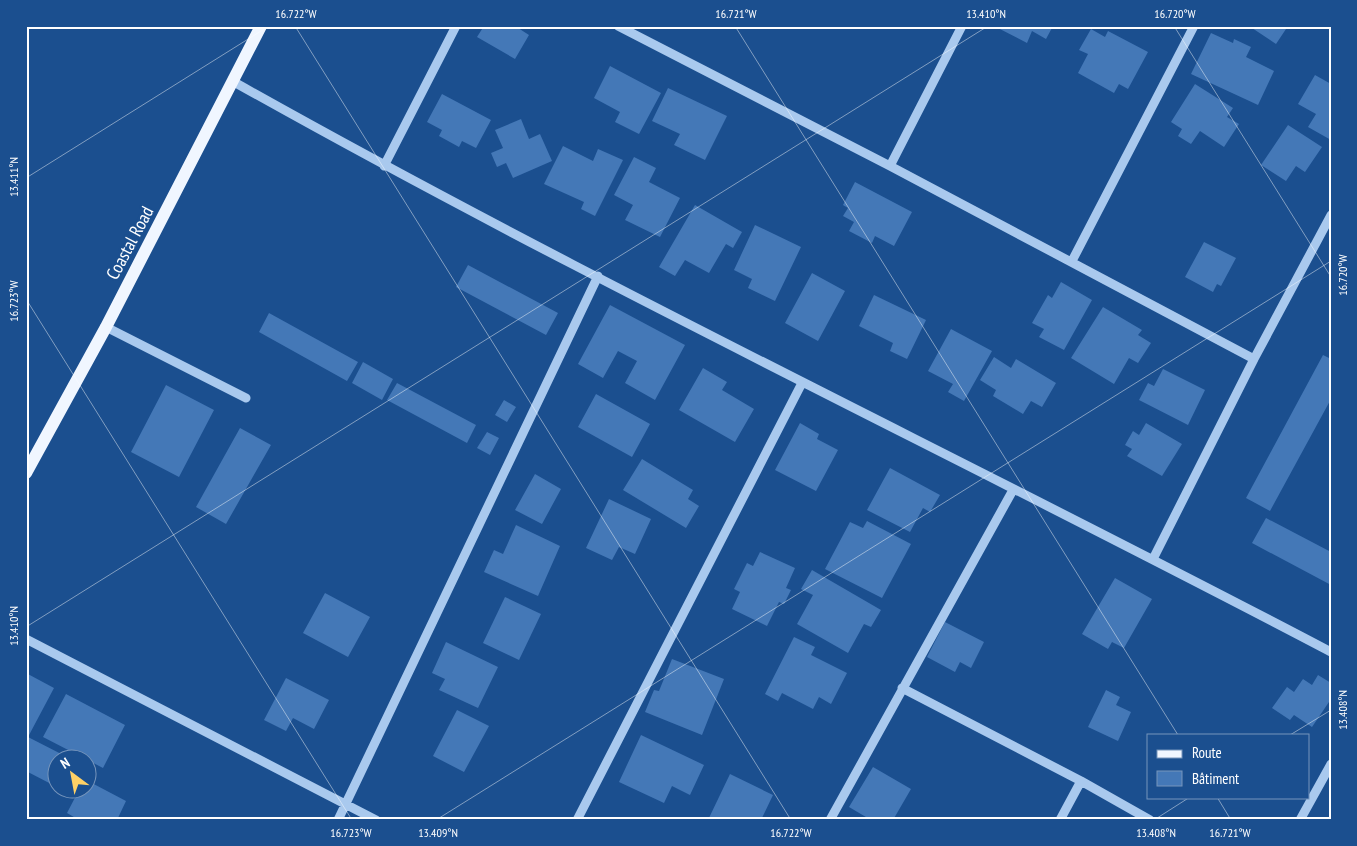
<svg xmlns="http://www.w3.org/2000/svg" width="1357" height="846" viewBox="0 0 1357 846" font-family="'PT Sans Narrow',sans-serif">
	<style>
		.building { fill: #4478b7 }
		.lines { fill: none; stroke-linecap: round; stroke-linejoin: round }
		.minor { stroke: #a9c9ee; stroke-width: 9 }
		.major { stroke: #f0f6ff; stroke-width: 12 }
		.ticks { fill: none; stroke: #fff; stroke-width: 1; stroke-opacity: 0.45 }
		.labels { text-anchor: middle; stroke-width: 4.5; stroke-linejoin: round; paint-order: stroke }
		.street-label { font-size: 18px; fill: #fff; stroke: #1b4f8f }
		.neatline { fill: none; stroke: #fff; stroke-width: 2 }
		.ticks-label { font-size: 12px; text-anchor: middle; fill: #fff }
	</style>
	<rect width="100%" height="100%" fill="#1b4f8f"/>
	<path class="building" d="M484 26H515L529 35 515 59 477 37Z
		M994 26H1053L1046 39 1032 31 1027 43Z
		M1249 26H1288L1276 44Z
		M1091 29 1105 37 1108 31 1148 52 1128 89 1119 84 1114 93 1078 73 1088 54 1079 50Z
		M1211 33 1233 43 1234 39 1251 47 1246 57 1274 71 1258 105 1191 74Z
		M610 66 661 93 639 134 615 122 620 112 594 98Z
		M1315 75 1331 84V140L1308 127 1316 114 1298 104Z
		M1195 84 1233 108 1227 117 1239 124 1224 147 1200 131 1191 144 1178 136 1182 129 1171 122Z
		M668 88 727 116 705 160 674 145 680 134 652 121Z
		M442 94 491 120 476 148 462 141 459 147 439 136 442 130 427 122Z
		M521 119 529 139 540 134 552 161 513 178 506 163 497 167 491 153 503 148 495 130Z
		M1288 125 1322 147 1305 172 1296 166 1286 181 1261 165Z
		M563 146 593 161 598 149 623 160 595 216 581 209 584 202 544 184Z
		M634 157 656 168 649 182 680 198 660 237 625 220 633 205 614 195Z
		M855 182 912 212 894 246 875 236 872 243 849 231 854 222 843 216 848 208 843 205Z
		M695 205 742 232 733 248 726 244 709 273 685 260 675 276 659 267Z
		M755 225 801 247 775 301 748 288 752 279 734 270Z
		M1204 242 1236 258 1221 286 1217 284 1213 292 1185 277Z
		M468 265 558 313 546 335 456 287Z
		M812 273 845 291 818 341 785 323Z
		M1061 282 1092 300 1064 350 1039 337 1044 329 1032 323 1048 295 1052 298Z
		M874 295 926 320 907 359 890 351 893 343 859 326Z
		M610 305 685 345 655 400 625 383 637 361 618 351 603 378 578 364Z
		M1103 307 1142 330 1138 335 1151 343 1138 363 1129 358 1114 384 1071 358Z
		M269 313 358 362 347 381 259 332Z
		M951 329 992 351 964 401 948 392 953 384 928 371Z
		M1323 355 1331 359V399L1270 511 1246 498Z
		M994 357 1011 368 1016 359 1056 383 1042 407 1031 401 1023 414 993 396 996 390 980 380Z
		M363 362 393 379 382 400 352 383Z
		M703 368 727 382 722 390 754 409 735 442 679 410Z
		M1163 369 1205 390 1188 425 1139 400 1148 383 1154 386Z
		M397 383 476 425 467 443 387 400Z
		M166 385 214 410 179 477 131 452Z
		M596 394 650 424 632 457 578 427Z
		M504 400 516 407 507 422 495 415Z
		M800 423 819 434 817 439 838 450 816 491 775 470Z
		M1146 423 1182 444 1162 476 1127 456 1132 449 1125 445 1133 431 1139 435Z
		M240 428 271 445 226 524 196 507Z
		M487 432 499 438 490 455 477 448Z
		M642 459 693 490 688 499 699 506 686 528 623 490Z
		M890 468 940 495 930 512 923 508 910 532 867 510Z
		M535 474 561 489 542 524 515 510Z
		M609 499 651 519 635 554 619 547 612 560 586 548Z
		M1266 518 1331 552V585L1252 543Z
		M867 521 911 544 882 598 825 569 850 522 863 528Z
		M516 525 560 546 538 596 484 572 494 550 503 554Z
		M760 552 795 568 786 588 791 590 784 604 779 602 767 626 732 609 740 592 734 589 747 563 753 566Z
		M812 570 881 610 871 627 864 624 848 653 797 624 813 595 801 589Z
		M1115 578 1152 599 1124 648 1112 642 1108 649 1082 634Z
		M325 593 370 617 348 657 303 633Z
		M505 597 541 614 519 660 483 643Z
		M945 622 984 642 971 668 960 662 955 672 927 657Z
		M794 637 815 647 811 655 847 673 831 704 819 697 813 709 782 693 778 701 765 694Z
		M446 642 498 667 478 708 439 690 445 679 432 673Z
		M672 659 724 679 702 735 645 712 654 690 659 691Z
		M26 673 54 688 28 737 69 758H58V781L55 786 26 771Z
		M1318 675 1331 683V699L1312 727 1294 715 1290 720 1272 708 1287 687 1294 692 1303 679 1312 685Z
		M286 678 329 700 314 729 293 718 286 731 264 720Z
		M1106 690 1120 697 1116 705 1131 712 1118 741 1088 727Z
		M66 694 125 725 103 768 43 737Z
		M457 710 489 726 464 772 433 756Z
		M641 735 704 765 690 795 672 786 664 803 619 782Z
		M873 767 911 789 893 820H871L849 807Z
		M730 774 773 795 761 820H708Z
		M88 781 126 801 117 820H79L67 813 80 788H88Z"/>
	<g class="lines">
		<path class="minor" d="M618 26 890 166 1254 359
			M234 82C593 284 966 460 1331 652
			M384 166 456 26
			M890 166 962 26
			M1072 261 1194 26
			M106 327 246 398
			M1153 559 1254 359 1331 215
			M26 639 376 820
			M902 688 1081 781 1150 820
			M338 820 598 276
			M577 820 802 383
			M830 820 1013 490
			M1060 820 1081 781
			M1300 820 1331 764"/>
		<path class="major" d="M26 473 106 327 261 26"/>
	</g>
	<path class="ticks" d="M295 26 791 820M735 26 1178 735M1174 26 1331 277M26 178 269 26M26 299 352 820M26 627 988 26M1290 735 1331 710M1217 797 1231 820M436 820 1331 261M1154 820 1190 797"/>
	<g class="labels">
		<g class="street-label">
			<text transform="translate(130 243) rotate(-62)" y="6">Coastal Road</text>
		</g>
	</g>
	<rect width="1357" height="846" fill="none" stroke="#1b4f8f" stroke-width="55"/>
	<rect x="1147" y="734" width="162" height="65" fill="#1b4f8f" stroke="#7695bc"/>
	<rect x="1157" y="750" width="25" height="8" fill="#f0f6ff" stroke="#7695bc"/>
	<text x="1192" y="758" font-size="15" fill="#ffffff">Route</text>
	<rect x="1157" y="771" width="25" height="15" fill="#4478b7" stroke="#7695bc"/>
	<text x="1192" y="784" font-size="15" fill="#ffffff">Bâtiment</text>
	<g transform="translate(72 774) rotate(328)"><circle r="24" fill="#1b4f8f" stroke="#7695bc"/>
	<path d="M0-4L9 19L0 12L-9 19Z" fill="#ffd166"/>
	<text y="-8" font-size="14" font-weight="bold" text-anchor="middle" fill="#ffffff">N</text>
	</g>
	<rect x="28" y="28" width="1302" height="790" class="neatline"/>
	<g class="ticks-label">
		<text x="296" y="18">16.722°W</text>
		<text x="736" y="18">16.721°W</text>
		<text x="986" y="18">13.410°N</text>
		<text x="1175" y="18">16.720°W</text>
		<text transform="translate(14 177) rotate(-90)" y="4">13.411°N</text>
		<text transform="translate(1343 275) rotate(-90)" y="4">16.720°W</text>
		<text transform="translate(14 301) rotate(-90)" y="4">16.723°W</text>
		<text transform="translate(14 626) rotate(-90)" y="4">13.410°N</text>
		<text transform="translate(1343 710) rotate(-90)" y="4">13.408°N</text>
		<text x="351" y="837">16.723°W</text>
		<text x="438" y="837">13.409°N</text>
		<text x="791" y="837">16.722°W</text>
		<text x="1156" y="837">13.408°N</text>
		<text x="1230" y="837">16.721°W</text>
	</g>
</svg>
